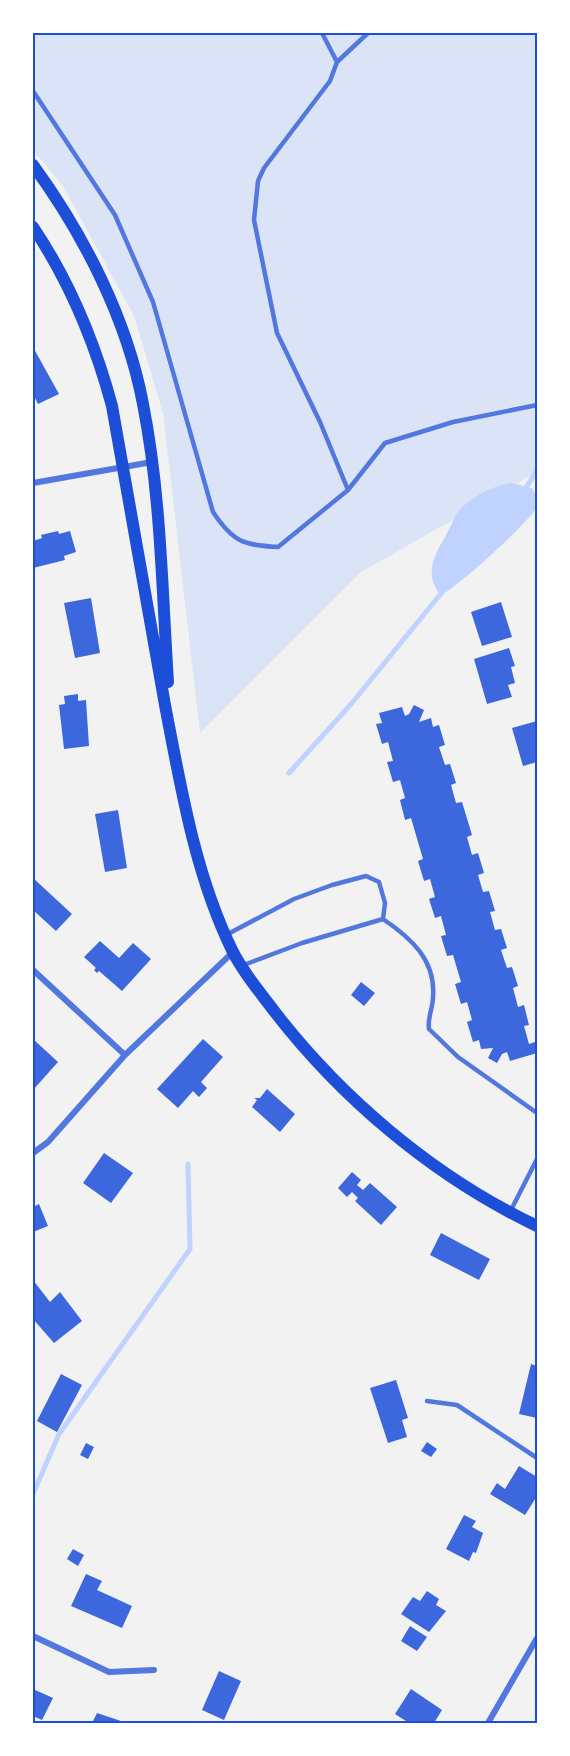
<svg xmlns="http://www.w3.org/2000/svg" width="570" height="1756" viewBox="0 0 570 1756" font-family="'Titillium Web',sans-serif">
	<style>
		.green { fill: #dbe4f7 }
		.water { fill: #bfd3fe }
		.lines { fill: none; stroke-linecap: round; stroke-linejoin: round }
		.stream { stroke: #bfd3fe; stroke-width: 5 }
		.building { fill: #3d67dc }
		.service { stroke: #5277de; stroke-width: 4.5 }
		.minor { stroke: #5277de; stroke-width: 6 }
		.secondary { stroke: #1d4ed8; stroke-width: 12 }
		.neatline { fill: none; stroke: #1d4ed8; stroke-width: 2 }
	</style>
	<rect width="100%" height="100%" fill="#f2f2f2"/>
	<path class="green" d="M33 33H537V472L361 572 200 733 163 413 134 316 63 186 33 150Z"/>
	<path class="water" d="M512 483 532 488C535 494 539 500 537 506 534 518 451 594 440 595 424 573 434 556 446 535 451 527 453 518 459 511 471 497 494 485 512 483Z"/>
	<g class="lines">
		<path class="stream" d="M524 491 537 470
			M289 773 352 703 443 591
			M33 1494 59 1434 190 1249 188 1164"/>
	</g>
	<path class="building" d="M33 347 59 394 38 404 33 394Z
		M58 531 59 534 70 531 76 552 64 556 65 560 33 568V541L42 538 41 535Z
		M91 598 100 653 75 658 64 603Z
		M501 602 512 637 482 646 471 612Z
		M509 648 515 666 511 667 515 683 508 685 512 697 487 704 474 659Z
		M78 694V701L86 700 89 746 64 749 59 705 65 704 64 696Z
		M414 705 424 710 419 722 431 718 433 727 439 725 445 745 439 747 445 765 450 764 456 783 451 785 456 803 462 802 472 835 467 837 472 855 478 853 484 873 478 875 483 892 489 891 495 911 490 912 495 930 501 929 507 948 501 950 507 968 512 967 518 986 513 988 518 1007 524 1005 529 1025 524 1026 529 1044 535 1042 537 1053 510 1061 507 1052 502 1054 497 1063 488 1058 493 1048 481 1049 479 1040 473 1042 467 1022 472 1020 467 1002 461 1004 455 984 461 982 453 955 447 956 441 936 446 935 441 916 435 918 429 899 435 897 430 879 424 881 418 861 423 859 411 818 405 820 400 800 405 798 400 780 393 782 387 762 393 761 388 742 382 744 376 724 382 723 379 713 402 707 405 716 409 714Z
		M537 721V762L523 766 512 728Z
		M118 810 127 868 105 872 95 814Z
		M33 878 72 914 56 931 33 910Z
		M100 941 119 958 133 943 151 959 122 991 99 971 97 973 94 970 96 968 84 957Z
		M361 982 375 993 364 1006 351 995Z
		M33 1039 58 1062 33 1090Z
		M203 1039 223 1057 201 1082 207 1088 199 1097 193 1091 178 1108 157 1089Z
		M267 1089 295 1114 280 1132 252 1107 257 1100 254 1098H260Z
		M104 1153 133 1173 111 1203 83 1183Z
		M352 1172 361 1180 357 1185 363 1190 370 1183 397 1207 381 1225 355 1201 358 1198 352 1192 347 1197 338 1188Z
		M39 1204 48 1226 33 1232V1207Z
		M441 1233 490 1259 479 1280 430 1255Z
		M33 1280 50 1302 60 1292 82 1321 54 1343 33 1319Z
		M531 1364 537 1366V1418L519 1414Z
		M61 1374 82 1385 57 1432 37 1421Z
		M396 1380 408 1418 402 1420 407 1437 388 1443 370 1388Z
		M427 1442 437 1449 431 1457 421 1451Z
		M86 1443 94 1447 88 1459 80 1455Z
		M519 1466 537 1477V1496L525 1515 490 1494 497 1483 505 1489Z
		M464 1515 476 1521 472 1527 483 1533 476 1553 473 1552 469 1561 446 1549Z
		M73 1549 84 1555 78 1566 67 1559Z
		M86 1574 102 1581 97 1590 132 1606 122 1628 71 1606Z
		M427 1591 439 1599 436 1605 446 1611 429 1632 401 1614 413 1597 420 1601Z
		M410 1626 427 1637 417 1651 401 1641Z
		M219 1671 241 1681 224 1720 202 1710Z
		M33 1689 53 1698 42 1720 33 1716Z
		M411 1689 442 1710 434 1723H409L395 1714Z
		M97 1713 121 1721 120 1723H92Z"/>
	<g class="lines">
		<path class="service" d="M322 33 337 62
			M33 91 115 215 153 302 213 512C233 542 243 545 278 547L348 490 385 443 453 422 537 405
			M348 490 320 422 277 333 254 220 258 181 264 168 330 81 337 62 368 33
			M383 919C411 938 436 960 433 997 433 1008 427 1019 429 1029L458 1057 537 1113
			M226 935 294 899 332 885 366 876 379 882 385 903 383 919 302 943 241 966
			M511 1210 537 1159
			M427 1401 457 1405 537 1458"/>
		<path class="minor" d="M33 483 152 462
			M33 970 125 1055
			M33 1153 48 1142 125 1055 233 952
			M33 1636 109 1672 154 1670
			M488 1723 537 1638"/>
		<path class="secondary" d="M33 165C84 235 127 319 143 404 161 495 162 590 168 682
			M33 227C70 282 95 343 112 406 130 506 147 605 165 705 181 788 195 874 232 950 241 969 255 986 268 1003 337 1095 432 1176 537 1226"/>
	</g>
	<rect width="570" height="1756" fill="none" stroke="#ffffff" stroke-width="69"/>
	<rect x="34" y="34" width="502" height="1688" class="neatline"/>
</svg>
